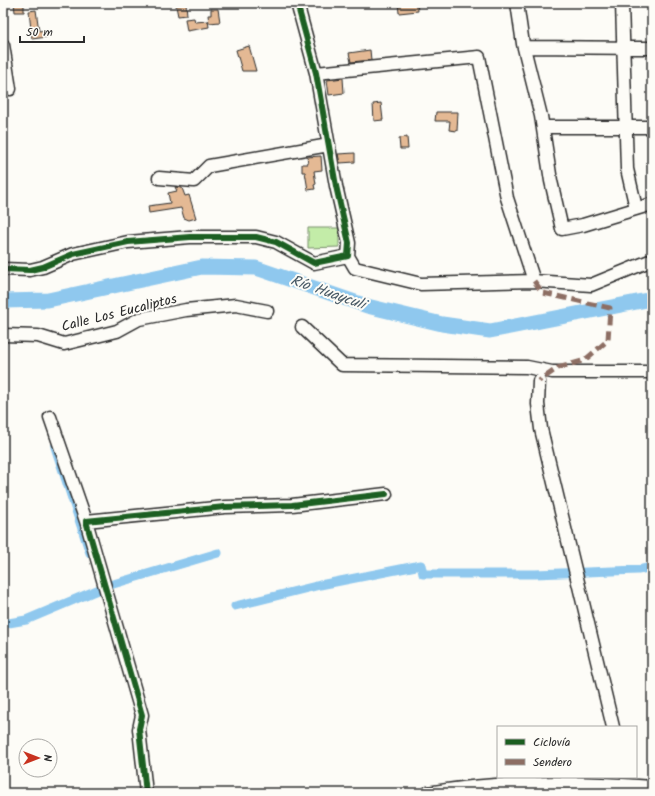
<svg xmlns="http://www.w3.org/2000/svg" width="655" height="796" viewBox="0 0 655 796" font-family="Kalam,sans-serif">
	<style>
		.green { fill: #c3eca8; stroke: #778c6a }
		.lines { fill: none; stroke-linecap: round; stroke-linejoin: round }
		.canal { stroke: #8fc8ee; stroke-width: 9 }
		.river { stroke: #8fc8ee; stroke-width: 15 }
		.building { fill: #e4b994; stroke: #2b2b2b }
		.minor-casing { stroke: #2b2b2b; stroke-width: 15 }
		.minor { stroke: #fdfcf7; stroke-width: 12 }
		.quiet { stroke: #8d6e63; stroke-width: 5; stroke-dasharray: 10 5; stroke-linecap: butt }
		.cycleway-casing { stroke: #fdfcf7; stroke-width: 8 }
		.cycleway { stroke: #1b5e20; stroke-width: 6 }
		.labels { text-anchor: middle; stroke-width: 4; stroke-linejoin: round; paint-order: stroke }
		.street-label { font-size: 14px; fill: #2b2b2b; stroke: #fdfcf7 }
		.water-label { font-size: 15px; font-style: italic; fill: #495a66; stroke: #fdfcf7 }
	</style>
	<rect width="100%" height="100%" fill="#fdfcf7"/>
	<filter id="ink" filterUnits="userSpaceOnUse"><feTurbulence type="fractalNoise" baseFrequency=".025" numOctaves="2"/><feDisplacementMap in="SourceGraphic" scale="8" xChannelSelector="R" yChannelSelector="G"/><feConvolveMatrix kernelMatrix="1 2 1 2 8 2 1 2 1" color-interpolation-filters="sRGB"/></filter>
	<g filter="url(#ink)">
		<path class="green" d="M308 228H339V247L308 248Z"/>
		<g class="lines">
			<path class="canal" d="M55 447 90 553
				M110 585 218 553
				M235 606 320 585 421 565 423 574H535L638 570 652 567
				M3 624 26 620 102 588"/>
			<path class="river" d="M3 301 48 300 202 267 256 268 367 306 442 324 490 331 652 299"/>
		</g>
		<path class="building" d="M14 3H24V12H15Z
			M398 3H417L418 11 399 13Z
			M186 4 187 15 178 16 176 6Z
			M211 9H218L220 22 209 23 208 15H211Z
			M36 10 39 31 46 30 47 37 32 39 29 11Z
			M194 18 195 22 208 21 209 27 187 31 185 19Z
			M249 46 251 53 256 71H242L236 50Z
			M370 50 371 60 351 62 349 53Z
			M343 78 344 93 329 95 327 80Z
			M381 103 383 120 374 121 373 104Z
			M436 112H458L457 131 449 130 450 121H435Z
			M407 137 408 149H400L399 138Z
			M355 153V162L340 163 338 154Z
			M321 156 322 170 314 171 316 184 314 185 315 189 308 190 305 172H302V164H308L307 157Z
			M175 187 182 188 185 196 189 195 196 218 189 220 184 218 181 208 149 213 148 206 170 203 168 193 177 191Z"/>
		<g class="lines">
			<defs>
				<path id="minor" d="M517 3 523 44 541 116 551 181 562 229 583 225 652 204
					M622 3 627 169 636 208
					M3 45 10 89
					M524 47 652 48
					M316 73 479 57 507 198 534 281
					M543 127H652
					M159 178 194 181 209 166 329 145
					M348 256 355 268 421 284 534 281 591 285 652 260
					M3 269 30 270 43 267 73 254 128 242 190 237H256L276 242 314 263 348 256 349 243 336 186 316 73 297 3
					M302 327 342 365 527 367 552 372H652
					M3 335 38 336 64 344 117 331 139 319 186 310 236 305 267 311
					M539 381 538 404 541 429 613 727
					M50 417 86 521 142 715 139 729 146 793
					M86 521 225 507 292 505 386 494
					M428 793C502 780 578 781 652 787"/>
			</defs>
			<use href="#minor" class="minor-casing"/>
			<use href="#minor" class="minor"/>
			<path class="quiet" d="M534 281 543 293 610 308 608 340 585 360 558 368 539 381"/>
			<defs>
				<path id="cycleway" d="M3 269 30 270 43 267 73 254 128 242 190 237H256L276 242 314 263 348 256 349 243 336 186 316 73 297 3
					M146 793 139 729 142 715 86 521 225 507 292 505 386 494"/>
			</defs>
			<use href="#cycleway" class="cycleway-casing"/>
			<use href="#cycleway" class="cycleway"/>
		</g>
	</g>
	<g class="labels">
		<g class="street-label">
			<text transform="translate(119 312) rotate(-14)" y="5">Calle Los Eucaliptos</text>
		</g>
		<g class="water-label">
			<text transform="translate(328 292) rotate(19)" y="5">Río Huayculi</text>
		</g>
	</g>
	<rect width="655" height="796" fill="none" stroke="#fdfcf7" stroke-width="16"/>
	<rect x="8" y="8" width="639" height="780" fill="none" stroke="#2b2b2b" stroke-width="1.5" filter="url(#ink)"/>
	<rect x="497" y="726" width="140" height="52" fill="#fdfcf7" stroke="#a9a8a5"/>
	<rect x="505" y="739" width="20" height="6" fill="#1b5e20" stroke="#a9a8a5"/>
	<text x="533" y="746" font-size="12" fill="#2b2b2b">Ciclovía</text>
	<rect x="505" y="759" width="20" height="6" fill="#8d6e63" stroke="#a9a8a5"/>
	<text x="533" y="766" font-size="12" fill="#2b2b2b">Sendero</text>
	<g transform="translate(38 758) rotate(90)"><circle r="19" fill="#fdfcf7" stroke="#a9a8a5"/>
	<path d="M0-3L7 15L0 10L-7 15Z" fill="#c8321e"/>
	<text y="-6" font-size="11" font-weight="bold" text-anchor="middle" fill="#2b2b2b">N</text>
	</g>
	<path d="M20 36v6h64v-6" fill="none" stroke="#2b2b2b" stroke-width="2"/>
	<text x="26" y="36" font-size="12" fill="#2b2b2b" stroke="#fdfcf7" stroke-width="3" paint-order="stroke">50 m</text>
</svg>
